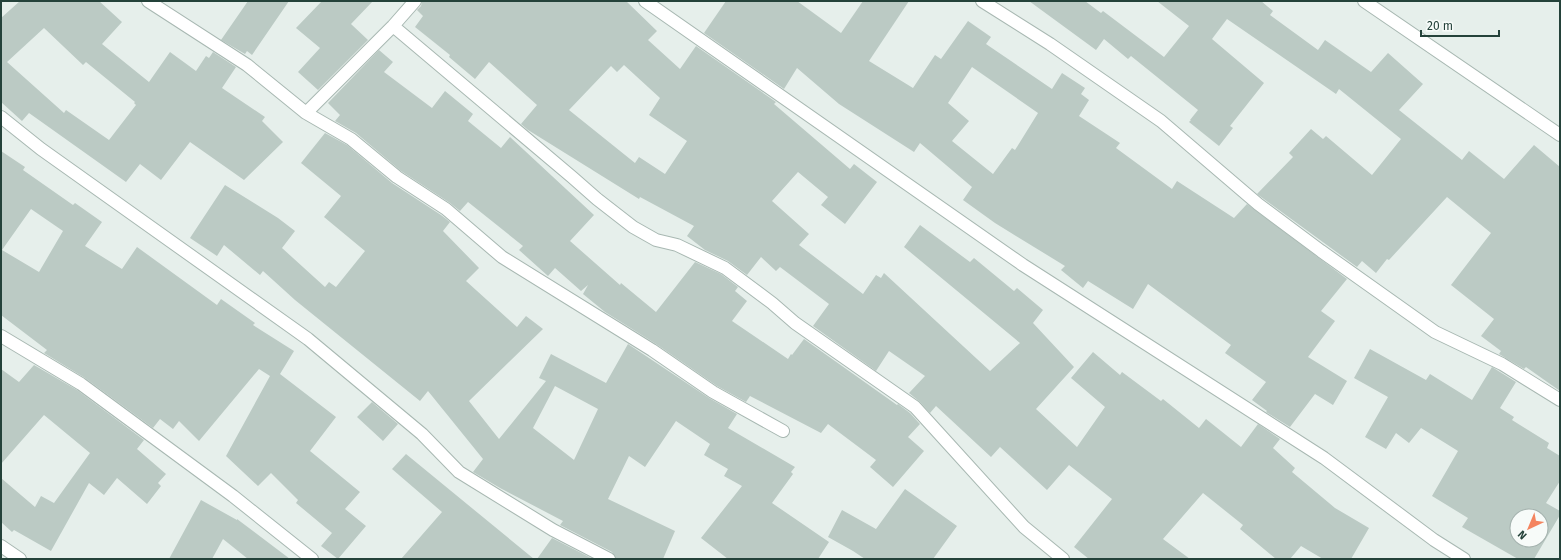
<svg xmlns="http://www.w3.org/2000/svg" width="1561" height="560" viewBox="0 0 1561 560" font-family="'Fira Sans',sans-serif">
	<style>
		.building { fill: #bbcac4; fill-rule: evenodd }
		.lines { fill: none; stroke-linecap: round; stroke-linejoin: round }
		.street-casing { stroke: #a8b8b2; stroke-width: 14 }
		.street { stroke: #fff; stroke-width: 12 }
	</style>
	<rect width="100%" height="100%" fill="#e6efeb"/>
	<path class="building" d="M20 1H99L122 22 102 44 149 82 170 52 196 71 206 56 209 58 213 52 236 67 222 88 265 117 262 121 283 142 244 180 190 142 161 180 140 164 126 182 29 113 22 121 1 102V18ZM44 28 83 65 86 62 135 102 134 103 136 105 109 140 66 110 64 113 7 62Z
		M248 1H289L252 55 247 51 245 54 221 40Z
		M322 1H373L351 24 368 40 318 90 298 72 320 48 296 28Z
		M422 1H626L657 31 648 40 680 69 696 46 776 102 774 104 850 169 854 164 877 182 845 224 821 205 828 197 798 172 772 201 809 234 799 245 863 294 876 275 881 278 884 273 990 371 1020 343 904 247 920 225 970 262 974 258 1014 291 1017 288 1043 310 1033 323 1074 367 1036 409 1077 447 1105 407 1071 378 1093 352 1120 375 1122 372 1161 401 1163 399 1199 428 1206 419 1241 447 1258 424 1280 439 1273 448 1295 468 1292 472 1335 508 1369 528 1351 559H1323L1301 546 1290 559H1276L1240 529 1243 525 1203 493 1163 539 1190 559H1089L1074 547 1112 499 1069 465 1047 490 1000 447 991 457 936 406 930 413 920 402 909 393 925 376 889 351 876 371 813 326 829 304 780 267 776 271 761 257 747 275 728 261 705 250 687 236 694 226 640 197 639 199 528 130 521 124 537 105 489 62 475 79 449 57 450 55 415 27 423 16 417 10 421 6ZM624 65 660 98 649 115 687 141 665 174 639 157 635 163 569 110 611 66 617 72Z
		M726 1H797L841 33 863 1H909L869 61 913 88 935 55 941 59 968 21 991 37 986 44 1052 89 1062 73 1085 88 1081 94 1089 100 1079 116 1120 143 1116 148 1172 189 1177 181 1234 218 1247 204 1347 279 1321 311 1335 321 1308 357 1347 381 1333 405 1315 394 1290 427 1266 412 1267 411 1252 400 1266 382 1225 353 1231 345 1148 284 1133 309 1088 281 1083 288 1061 270 1065 266 995 223 963 200 972 187 920 143 914 152 839 104 797 68 784 89 704 33ZM972 67 1038 113 1015 150 1012 148 993 174 952 141 969 121 948 103Z
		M1029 1H1085L1101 13 1103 11 1164 57 1189 26 1157 1H1261L1273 11 1270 15 1318 50 1325 40 1371 72 1388 53 1423 84 1399 110 1462 160 1469 151 1504 179 1534 145 1560 167V391L1526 367 1524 369 1499 354 1501 351 1481 336 1494 319 1451 285 1491 233 1447 197 1389 260 1387 259 1376 273 1362 261 1357 267 1257 194 1293 157 1289 153 1311 129 1323 139 1326 136 1372 175 1401 139 1339 89 1336 94 1227 19 1212 39 1264 83 1230 126 1233 128 1219 146 1189 122 1191 120H1190L1198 110 1131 56 1128 59 1104 39 1096 50Z
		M379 50 393 62 384 72 432 108 445 91 473 114 468 121 501 148 510 137 594 215 570 241 620 285 621 283 656 312 695 262 721 274 738 287 735 291 747 301 732 321 788 359 791 354 792 355 804 339 897 405 898 404 910 413 920 424 908 437 924 451 893 487 870 467 876 460 828 424 821 433 750 396 746 402 717 386 656 344 605 312 583 294 588 285 581 291 555 268 548 276 519 250 523 246 468 202 460 211 450 203 401 171 356 133 335 121 340 115 328 103Z
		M325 133 347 145 392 183 441 215 450 222 443 231 479 268 466 281 517 327 526 316 543 329 469 401 499 439 546 381 539 378 551 354 606 383 628 344 709 398 737 414 728 428 795 467 791 472 793 474 772 503 829 542 818 559H728L701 538 742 486 724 476 728 469 704 455 710 444 676 421 645 467 629 456 608 499 675 531 663 559H616L612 552 560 525 563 521 500 488 473 472 483 459 428 391 420 401 295 300 263 271 260 275 224 245 217 256 190 238 225 185 278 218 295 231 282 248 325 287 329 282 336 287 365 251 324 217 341 196 301 163ZM555 386 598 409 574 460 533 428Z
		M1 151 25 167 23 170 73 205 75 203 102 222 85 246 122 269 137 247 217 305 221 299 255 323 253 325 294 351 280 374 336 417 310 451 360 492 345 509 366 526 338 559 321 546 332 533 296 503 298 500 271 473 258 486 226 456 270 376 259 369 199 441 179 421 173 429 160 419 153 428 85 378 44 353 47 350 1 315ZM31 209 63 231 39 272 2 250Z
		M1370 349 1426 380 1430 374 1472 400 1492 367 1516 382 1500 408 1514 417 1512 420 1549 443 1547 448 1560 456V481L1546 503 1560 511V515L1534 559H1518L1462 527 1468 518 1432 496 1458 451 1421 428 1409 443 1396 433 1386 449 1365 437 1388 397 1354 378ZM1517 516H1541V540H1517Z
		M34 365 77 390 144 440 137 449 166 474 158 483 161 486 147 504 117 478 104 495 89 483 51 551 14 530 12 532 1 522V478L35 507 41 496 54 503 90 453 44 415 1 464V369L19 382Z
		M372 402 398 424 383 441 357 417Z
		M406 454 534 559H401L442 512 392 469Z
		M905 489 957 526 933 559H865L853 551 828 537 842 510 876 529Z
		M201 500 237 520V519L290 559H248L223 539 212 559H169Z
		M552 538 593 559H537Z"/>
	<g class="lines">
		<defs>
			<path id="street" d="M148 1 247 65 306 113 351 139 397 177 446 209 502 257 652 350 713 392 783 431
				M645 1 1023 265 1324 458 1434 540 1464 559
				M982 1 1050 44 1161 121 1258 204 1321 251 1435 332 1502 364 1560 400
				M1364 1 1560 135
				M393 26 572 177 597 199 633 227 656 240 677 245 725 268 772 303 795 323 915 407 1024 527 1063 559
				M306 113 393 26 415 1
				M1 117 41 149 308 339 422 434 459 472 553 530 609 559
				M1 336 81 384 233 496 312 559
				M1 546 20 559"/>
		</defs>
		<use href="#street" class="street-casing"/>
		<use href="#street" class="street"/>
	</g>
	<rect width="1561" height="560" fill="none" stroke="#24423a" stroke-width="4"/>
	<g transform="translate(1529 528) rotate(224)"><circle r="19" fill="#f7fbf9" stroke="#a3b1ad"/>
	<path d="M0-3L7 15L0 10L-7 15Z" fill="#f4845f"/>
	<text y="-6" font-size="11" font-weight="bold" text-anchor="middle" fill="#24423a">N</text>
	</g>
	<path d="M1421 30v6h78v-6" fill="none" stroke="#24423a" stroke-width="2"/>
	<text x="1427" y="30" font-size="12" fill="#24423a" stroke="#f7fbf9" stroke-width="3" paint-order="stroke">20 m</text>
</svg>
